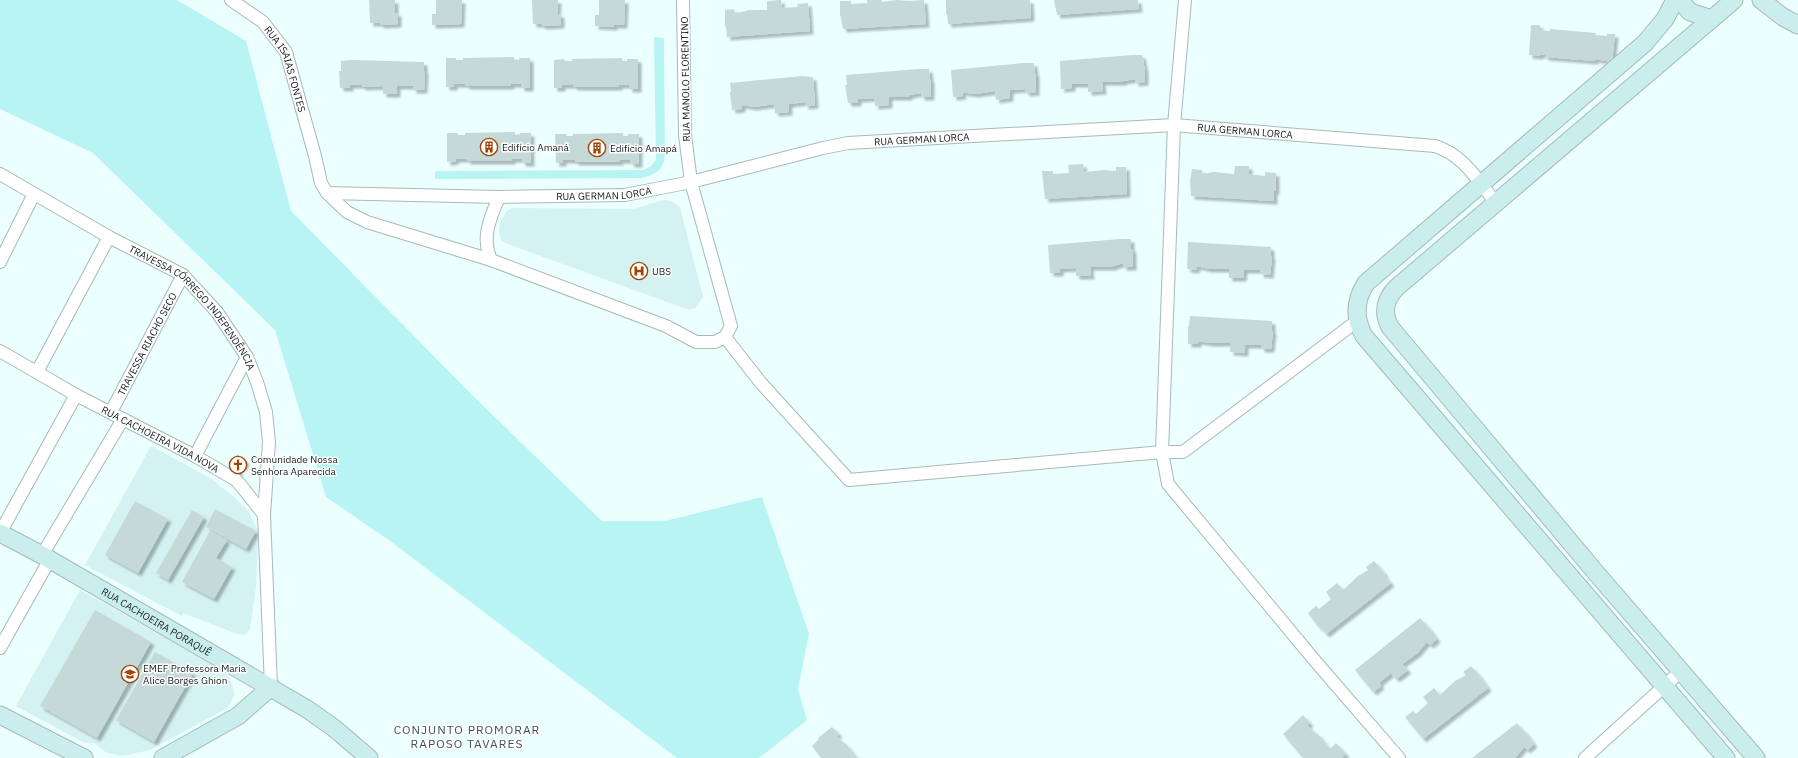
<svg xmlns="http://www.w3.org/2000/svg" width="1798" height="758" viewBox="0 0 1798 758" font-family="'IBM Plex Sans',sans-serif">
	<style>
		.built { fill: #d4f2f1 }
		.green { fill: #b8f4f3 }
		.building { fill: #c6d9d9; filter: url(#shadow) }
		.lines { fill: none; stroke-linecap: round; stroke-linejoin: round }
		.street-casing { stroke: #a7bab9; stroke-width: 14 }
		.secondary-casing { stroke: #a7bab9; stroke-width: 19 }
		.street { stroke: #fff; stroke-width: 12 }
		.secondary { stroke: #caeeee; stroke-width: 17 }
		.labels { text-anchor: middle; stroke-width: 3; stroke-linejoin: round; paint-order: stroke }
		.street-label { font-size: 10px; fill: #161d1d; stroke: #fff }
		.poi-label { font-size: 10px; fill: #161d1d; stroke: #fff; text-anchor: start }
		.quarter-label { font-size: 12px; letter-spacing: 1px; fill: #425352; stroke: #fff }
	</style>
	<defs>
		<filter id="shadow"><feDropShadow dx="3.5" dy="3.5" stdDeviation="1" flood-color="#0004"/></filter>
	</defs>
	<rect width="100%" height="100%" fill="#eafffe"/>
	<path class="built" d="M664 200 671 201 680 207 703 297 695 308 689 310 508 244 502 241 499 233 500 223 506 212 512 208 633 209Z
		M151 446 210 478 234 497 249 512 258 531 256 587 250 629 245 635 237 634 183 613 182 616 85 565Z
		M80 590 223 670 229 678 233 687 234 695 230 704 227 708 150 750 122 756 107 753 94 743H85L16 706Z"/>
	<path class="green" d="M0 0H177L246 41 291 211 472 395 602 521H665L762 497 809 634 798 689 807 720 759 758H677L390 541 326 497 275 330 93 153 0 109Z
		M654 37 664 38 665 155C664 169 656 175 642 178L435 179V171L643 170 651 166 656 160Z"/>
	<path class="building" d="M369 0H395V13H398V24L380 25V23H370Z
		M436 0H462L461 24 432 25V14H436Z
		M532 0H558L557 14H561V25L542 26V24H533Z
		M599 0H625L624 25H614V27L595 26V15H599Z
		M781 0 782 8 798 7 797 4 808 3 810 31 727 37 726 27H725V10L734 9 735 13 747 11V10H767V1Z
		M867 0H882V2L896 0 909 1 924 0 926 24 843 29 840 14V1H851V4L867 3Z
		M946 0H1030L1031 18 948 24 947 14H946Z
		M1054 0H1138L1139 9 1057 15Z
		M1531 25H1540V30L1550 31V29L1596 33 1595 35 1607 36V34H1615L1612 62 1595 59V61L1545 57V55L1540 54V56L1529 55Z
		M1132 55H1142L1145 70V82L1135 83V79L1123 81V82H1102L1103 91 1088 92V84H1072V88L1061 89 1060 61Z
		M514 57V60H519V58H530V88H521V84H511V86H465L466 84H454V87H446V58H456V60H463V58Z
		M622 58V61H627V59H638V89H629V85H619V87H574L573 85H562V88H554V60L564 59 565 61H572V59Z
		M352 60 424 62V71H425L424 90H413V86H397V94H383V86L362 87V85H350V88H340L339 71H341V61Z
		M1023 63H1034L1035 73H1036V92L1026 93 1025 89 1010 90V98L996 100 995 91 975 94 962 92 963 96 953 97 951 70Z
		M918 69H929L930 79H931V97H921V93L909 95V97H889V105L875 106 874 98 858 99V103H848L845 85H847L846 75Z
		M802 76 813 77 815 105 805 106V102L789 104V112L775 113 774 104 754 107 742 105V109L732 110 730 92H731L730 83Z
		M515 132V135L520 134V133H531V163H522V159H512V161H467V159H455L456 161 447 162V133H458V135H465V133Z
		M623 133V136H628V134H639V164H631L630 160H620V162H575V160H563V163H556L555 134H566V136H573V134Z
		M1083 164 1084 172 1104 170 1116 171V167H1126L1127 194 1045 199 1042 171H1053V174L1069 173 1068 165Z
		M1235 166H1249V174L1265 176V172L1276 173V191H1274V201L1191 196 1190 181 1192 169 1202 170V174L1214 172 1234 174Z
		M1120 239H1131V249H1133V267H1123V263L1111 267H1090L1091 276H1076V268L1060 269V273H1050L1048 245Z
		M1188 242 1271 247V256L1272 257 1270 275 1260 274V270H1244L1243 278H1229V269H1209L1197 266 1196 270 1187 269Z
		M1190 316 1272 321V331H1273L1271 349H1261V345H1245V353L1230 352V343H1210L1198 341V344H1188V326H1189Z
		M237 454 246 461 244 466 240 467 238 475 229 469Z
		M135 501 168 519 138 573 105 555Z
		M215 509 256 531 246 549 206 527Z
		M192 510 204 517 168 580 156 573Z
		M210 531 227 540 216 558 232 567 214 599 182 582Z
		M1374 561 1385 574 1384 575 1391 583 1326 634 1320 627 1319 628 1308 613 1316 606 1319 609 1331 599 1326 592 1337 583 1343 590 1358 576 1368 570 1366 567Z
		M95 610 151 642 97 738 40 706Z
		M1420 618 1430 629 1437 639 1430 645 1427 642 1419 651V652L1402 664 1408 670 1396 679 1391 673 1379 683 1381 686 1373 692 1355 670Z
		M155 652 193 673 154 742 116 720Z
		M1471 666 1479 675 1488 688 1423 739 1405 717 1413 711 1416 714 1428 703 1423 697 1434 688 1440 695 1455 681 1466 675 1463 672Z
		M1303 715 1310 723 1307 725 1316 734 1317 733 1330 749 1336 743 1346 754 1341 758H1303L1283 734Z
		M1517 723 1523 731 1524 730 1534 744 1527 750 1524 747 1515 758H1472Z
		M832 727 839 734 836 736 845 744H846L857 758H822L818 754 812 746 819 739 818 738Z"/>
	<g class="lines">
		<defs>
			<g id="street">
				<path id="s1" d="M231 0 263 22 286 52 315 156 321 183 327 193 347 212 367 222 491 260 666 326 696 342H715L725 337 731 326 691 182 685 135 683 0"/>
				<path d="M1185 0 1174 125 1162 452 1168 484 1316 662 1399 758"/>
				<path id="s2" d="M0 174 109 237 183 275 217 312 247 357 257 382 266 412 269 442 264 515"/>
				<path id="s3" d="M327 193 499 197 625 195 691 182 823 148 848 143 1174 125 1435 146C1464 155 1478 181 1496 203"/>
				<path d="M491 260C481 238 490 218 499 197"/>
				<path d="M0 262 34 194"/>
				<path d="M725 337 761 383 849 480 1162 452H1183L1357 321"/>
				<path id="s4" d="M0 351 76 395 195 456 236 480 243 488 264 515 271 687"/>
				<path d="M37 372 109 237"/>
				<path id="s5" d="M111 412 183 275"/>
				<path d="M195 456 247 357"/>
				<path d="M0 533 76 395"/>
				<path d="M42 555 123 419"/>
				<path d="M0 648 50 559"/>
				<path d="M1585 758 1681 671"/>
			</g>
			<g id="secondary">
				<path d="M1675 0 1665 19 1645 43 1366 283C1355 300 1354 318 1364 336L1726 758"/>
				<path d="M1680 0 1690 12 1712 19"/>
				<path d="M1734 0 1396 288C1385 300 1382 312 1390 327L1597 574 1756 758"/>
				<path d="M1761 0 1783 17 1798 25"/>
				<path id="s6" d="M0 533 42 555 307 709 334 728 369 758"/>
				<path d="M0 715 84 758"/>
				<path d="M163 758 238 716 271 687"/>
			</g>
		</defs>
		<use href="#street" class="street-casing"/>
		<use href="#secondary" class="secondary-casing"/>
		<use href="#street" class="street"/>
		<use href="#secondary" class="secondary"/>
	</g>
	<defs>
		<symbol id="building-ring" viewBox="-11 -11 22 22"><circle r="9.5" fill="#fff" stroke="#a54303" stroke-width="1.5"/><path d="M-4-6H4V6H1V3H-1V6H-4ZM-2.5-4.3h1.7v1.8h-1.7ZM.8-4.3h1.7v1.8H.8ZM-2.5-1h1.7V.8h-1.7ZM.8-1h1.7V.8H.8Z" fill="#a54303"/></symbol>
		<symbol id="hospital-ring" viewBox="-11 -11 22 22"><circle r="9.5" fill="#fff" stroke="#a54303" stroke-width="1.5"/><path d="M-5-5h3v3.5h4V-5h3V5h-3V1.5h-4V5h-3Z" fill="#a54303"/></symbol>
		<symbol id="church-ring" viewBox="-11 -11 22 22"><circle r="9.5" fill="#fff" stroke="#a54303" stroke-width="1.5"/><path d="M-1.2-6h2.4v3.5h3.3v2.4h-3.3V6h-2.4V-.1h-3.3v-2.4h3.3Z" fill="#a54303"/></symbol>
		<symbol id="school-ring" viewBox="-11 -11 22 22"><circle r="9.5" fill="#fff" stroke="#a54303" stroke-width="1.5"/><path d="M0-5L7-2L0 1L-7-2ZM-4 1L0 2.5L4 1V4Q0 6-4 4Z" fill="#a54303"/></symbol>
	</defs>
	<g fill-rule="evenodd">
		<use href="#building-ring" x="479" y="137" width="20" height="20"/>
		<use href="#building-ring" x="587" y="138" width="20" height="20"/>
		<use href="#hospital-ring" x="629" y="261" width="20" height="20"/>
		<use href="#church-ring" x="228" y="455" width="20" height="20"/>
		<use href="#school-ring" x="120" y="664" width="20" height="20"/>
	</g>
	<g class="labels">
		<g class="street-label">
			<text dy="4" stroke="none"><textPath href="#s1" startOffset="92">RUA ISAIAS FONTES</textPath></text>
			<text transform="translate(685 79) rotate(-91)" y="4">RUA MANOLO FLORENTINO</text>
			<text dy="4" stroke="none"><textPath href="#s3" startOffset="925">RUA GERMAN LORCA</textPath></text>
			<text dy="4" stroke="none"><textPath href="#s3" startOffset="601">RUA GERMAN LORCA</textPath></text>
			<text dy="4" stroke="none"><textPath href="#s3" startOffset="277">RUA GERMAN LORCA</textPath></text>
			<text dy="4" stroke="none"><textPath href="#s2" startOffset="238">TRAVESSA CÓRREGO INDEPENDÊNCIA</textPath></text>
			<text dy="4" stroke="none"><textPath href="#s5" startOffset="77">TRAVESSA RIACHO SECO</textPath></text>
			<text dy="4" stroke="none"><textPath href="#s4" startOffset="183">RUA CACHOEIRA VIDA NOVA</textPath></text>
			<text dy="4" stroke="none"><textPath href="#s6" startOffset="180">RUA CACHOEIRA PORAQUÊ</textPath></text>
		</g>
		<g class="poi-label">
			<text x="502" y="151">Edifício Amaná</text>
			<text x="610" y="152">Edifício Amapá</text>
			<text x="652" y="275">UBS</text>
			<text x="251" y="463">Comunidade Nossa<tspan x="251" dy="12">Senhora Aparecida</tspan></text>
			<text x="143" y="672">EMEF Professora Maria<tspan x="143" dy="12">Alice Borges Ghion</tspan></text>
		</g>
		<g class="quarter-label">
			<text x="467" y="734">CONJUNTO PROMORAR<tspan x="467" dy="14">RAPOSO TAVARES</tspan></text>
		</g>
	</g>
</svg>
